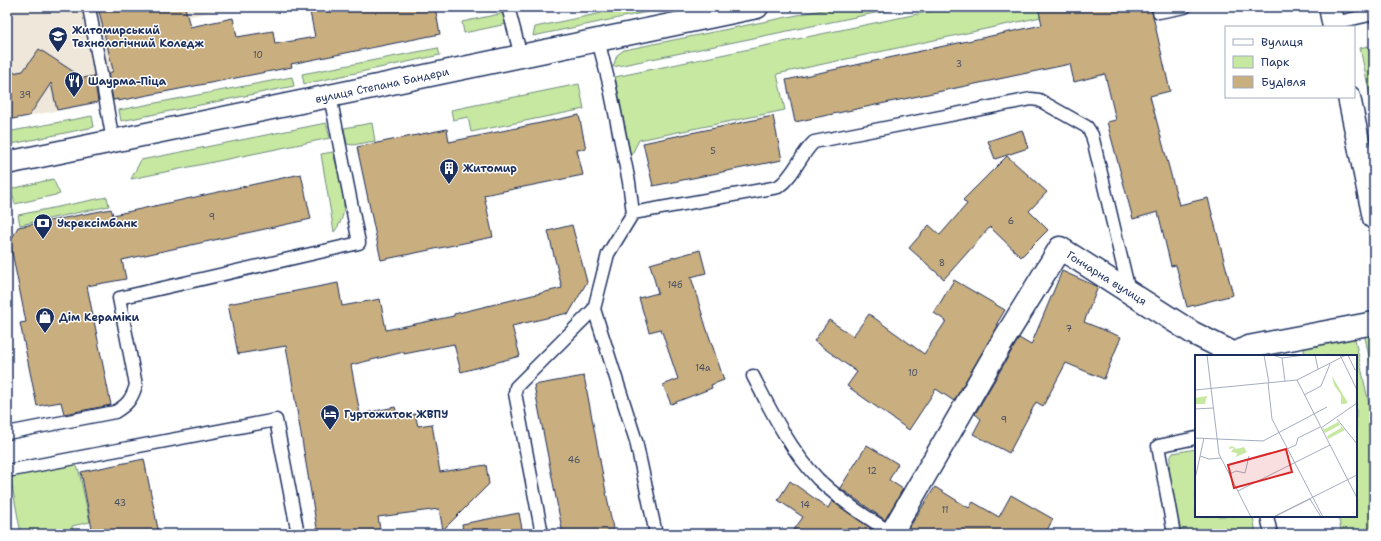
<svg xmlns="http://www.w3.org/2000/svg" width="1381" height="541" viewBox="0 0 1381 541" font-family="'Shantell Sans',sans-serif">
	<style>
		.built { fill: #efe7d9 }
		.green { fill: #c7e8a1; stroke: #718c80 }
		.building { fill: #c9ae7f; stroke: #1b2f5e }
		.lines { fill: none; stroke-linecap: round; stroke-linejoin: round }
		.service-casing { stroke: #1b2f5e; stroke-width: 15 }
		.minor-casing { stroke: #1b2f5e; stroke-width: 25 }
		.trunk-casing { stroke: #1b2f5e; stroke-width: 25 }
		.service { stroke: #fff; stroke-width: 12 }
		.minor { stroke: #fff; stroke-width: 22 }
		.trunk { stroke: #fff; stroke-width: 22 }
		.labels { text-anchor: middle; stroke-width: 3; stroke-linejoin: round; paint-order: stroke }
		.number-label { font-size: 9px; fill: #464f66 }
		.poi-label { font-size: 11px; font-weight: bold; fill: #1b2f5e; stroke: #fff; text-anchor: start }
		.street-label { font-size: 11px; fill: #1b2f5e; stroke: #fff }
		.inset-road { fill: none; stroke: #a4acbf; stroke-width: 1 }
		.view { fill: #d62828; fill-opacity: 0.15; stroke: #d62828; stroke-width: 2 }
		.inset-edge { fill: none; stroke: #1b2f5e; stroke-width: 2 }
	</style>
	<rect width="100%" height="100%" fill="#fff"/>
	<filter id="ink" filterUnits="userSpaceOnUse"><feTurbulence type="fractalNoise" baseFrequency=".025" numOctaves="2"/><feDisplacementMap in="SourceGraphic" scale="8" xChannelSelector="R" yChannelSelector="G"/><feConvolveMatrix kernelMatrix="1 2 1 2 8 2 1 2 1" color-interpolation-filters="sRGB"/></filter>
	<g filter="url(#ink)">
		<path class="built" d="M7 7H229L106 37 118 101 92 104 7 120Z"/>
		<path class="green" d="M630 7H671L533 36 535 27Z
			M837 7H904L613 67 617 55 624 50Z
			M951 7H1053L1055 14 777 74 785 110 639 140 631 156 615 77Z
			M504 13 507 24 464 33 462 22Z
			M1368 46 1374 74V114L1360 48Z
			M438 48 440 55 304 84 302 74Z
			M292 77 294 86 121 121 119 110Z
			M579 84 584 109 471 132 468 117 453 120 451 110Z
			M92 116 94 127 7 145V132Z
			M326 123 330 138 131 179 141 160Z
			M372 123 375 141 353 145 347 144 344 128Z
			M333 152C339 178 354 209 334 232L321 154Z
			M53 179 60 194 15 204 11 189Z
			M107 197 109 206 20 225 18 215Z
			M1374 331V380L1364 333Z
			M1354 335 1374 427V534H1342L1338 516H1356V356H1305L1303 343Z
			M1196 449V516H1253L1256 534H1180C1177 518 1163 464 1173 453Z
			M75 463 79 471 90 522 72 526 73 534H21L10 475Z"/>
		<path class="building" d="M98 7H185L190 27 233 18 237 37 273 31 275 44 315 37 309 7H435L440 34 291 64 292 67 118 101V99L113 100 108 73 112 72 113 70Z
			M1038 7H1151L1170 91 1150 96 1179 205 1208 198 1233 295 1187 307 1176 265 1171 266 1158 212 1133 219 1107 122 1116 120 1105 74 1074 82 1070 64 795 122 786 80 1042 25Z
			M39 49 83 78 94 76 98 102 57 110 51 83 29 116 7 120V74L23 71Z
			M579 115 586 149 577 150 583 175 484 195 493 237 381 260 357 147 447 129 449 142Z
			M773 116 782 160 653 186 643 143Z
			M1022 130 1028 148 995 159 988 141Z
			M1007 156 1047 192 1029 211 1048 230 1021 257 990 227 944 279 909 248 929 225 940 235 967 204 963 200Z
			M301 174 311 219 122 260 126 279 87 286 111 405 64 414 61 402 37 406 20 323 26 322 10 242 18 227 111 209 113 215Z
			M572 225 587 282 568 315V313L512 326 520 356 461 372 454 344 404 354V352L351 365 360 414 395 407 398 418 415 414 418 426 432 424 440 472 486 465 489 484 443 530 439 509 378 517 381 534H318L286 346 238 354 228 304 338 283 342 306 380 299 386 330 454 316V314L562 288 548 231Z
			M700 250 706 273 691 277 706 327 724 380 711 385 712 388 671 404 663 385 678 379 661 329 649 332 639 298 658 293 650 264Z
			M1062 271 1098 287 1084 322 1121 337 1104 379 1066 363 1043 406 1036 402 1009 453 973 434 981 419 975 414 1019 338 1031 345Z
			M954 280 1005 310 996 325 998 326 954 401 936 389 909 430 847 386 857 372 814 341 829 320 853 336 869 314 924 354 946 321 934 313Z
			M584 376 614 534H563L534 385Z
			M867 445 898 464 889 480 903 489 885 520 840 488Z
			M144 459 159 534H93L81 472Z
			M790 481 828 508 832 501 879 534H791L803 517 778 500Z
			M935 487 969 508 973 502 999 517 1011 495 1053 519 1045 534H905Z
			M519 513 523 534H463L462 524Z"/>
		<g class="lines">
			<defs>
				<path id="service" d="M89 7 113 141
					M508 7 521 56
					M1159 12 1185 7
					M1334 23 1374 14
					M598 40 609 83 629 182 633 213 608 254 594 309 636 441 656 534
					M633 213 778 187C794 176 800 155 814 142L1031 99 1039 100 1087 127 1092 135 1129 291
					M753 376C771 411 790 450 818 479 839 499 867 518 892 533
					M7 433 115 412C127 405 132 399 136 385L119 298 359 243 330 96
					M7 471 276 420 298 534
					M1267 516 1271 534
					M542 534 515 393 516 387 594 309
					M1174 534 1158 446 1196 438"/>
				<path id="minor" d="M7 163 757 7
					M891 534 998 349 1060 248 1193 333 1235 354 1248 347 1374 323"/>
				<path id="trunk" d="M1330 7 1334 27
					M1349 97 1374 218"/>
			</defs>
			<use href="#service" class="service-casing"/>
			<use href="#minor" class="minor-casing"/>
			<use href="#trunk" class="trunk-casing"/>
			<use href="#service" class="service"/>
			<use href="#minor" class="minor"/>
			<use href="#trunk" class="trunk"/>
		</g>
	</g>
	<defs>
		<symbol id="university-pin" viewBox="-11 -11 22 30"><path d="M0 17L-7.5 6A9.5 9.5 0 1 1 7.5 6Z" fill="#1b2f5e" stroke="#fff"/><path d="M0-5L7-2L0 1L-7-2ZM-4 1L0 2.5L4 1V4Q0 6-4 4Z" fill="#fff"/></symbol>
		<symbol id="restaurant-pin" viewBox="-11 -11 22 30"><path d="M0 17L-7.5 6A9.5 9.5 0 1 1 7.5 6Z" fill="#1b2f5e" stroke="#fff"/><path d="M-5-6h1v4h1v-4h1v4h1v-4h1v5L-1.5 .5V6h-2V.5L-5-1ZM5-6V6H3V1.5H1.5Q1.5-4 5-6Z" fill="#fff"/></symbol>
		<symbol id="building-pin" viewBox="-11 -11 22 30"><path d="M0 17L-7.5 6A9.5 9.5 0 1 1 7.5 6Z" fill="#1b2f5e" stroke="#fff"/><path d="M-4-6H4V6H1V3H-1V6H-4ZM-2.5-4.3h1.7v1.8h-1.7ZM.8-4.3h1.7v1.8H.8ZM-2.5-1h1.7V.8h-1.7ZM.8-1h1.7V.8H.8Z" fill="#fff"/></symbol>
		<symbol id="bank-pin" viewBox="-11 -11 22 30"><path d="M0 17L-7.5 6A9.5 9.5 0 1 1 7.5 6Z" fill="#1b2f5e" stroke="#fff"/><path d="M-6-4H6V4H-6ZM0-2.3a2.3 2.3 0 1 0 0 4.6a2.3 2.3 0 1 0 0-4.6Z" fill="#fff"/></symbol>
		<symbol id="shop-pin" viewBox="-11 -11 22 30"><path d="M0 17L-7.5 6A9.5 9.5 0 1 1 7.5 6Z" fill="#1b2f5e" stroke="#fff"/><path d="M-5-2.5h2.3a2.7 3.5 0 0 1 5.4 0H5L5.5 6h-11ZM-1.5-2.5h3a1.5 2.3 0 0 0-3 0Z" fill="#fff"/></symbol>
		<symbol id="hotel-pin" viewBox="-11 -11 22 30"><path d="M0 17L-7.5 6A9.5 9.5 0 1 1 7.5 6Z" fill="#1b2f5e" stroke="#fff"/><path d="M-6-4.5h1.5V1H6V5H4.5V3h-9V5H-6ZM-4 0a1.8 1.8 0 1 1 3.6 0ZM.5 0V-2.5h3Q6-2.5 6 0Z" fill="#fff"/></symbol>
	</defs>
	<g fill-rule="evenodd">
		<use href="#university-pin" x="47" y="25" width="22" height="30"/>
		<use href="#restaurant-pin" x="63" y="70" width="22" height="30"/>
		<use href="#building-pin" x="438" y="157" width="22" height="30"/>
		<use href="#bank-pin" x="32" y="212" width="22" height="30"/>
		<use href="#shop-pin" x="34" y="306" width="22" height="30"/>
		<use href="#hotel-pin" x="319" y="403" width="22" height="30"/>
	</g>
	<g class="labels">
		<g class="number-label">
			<text x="258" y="58">10</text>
			<text x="959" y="67">3</text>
			<text x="25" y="98">39</text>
			<text x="713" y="154">5</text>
			<text x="212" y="220">9</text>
			<text x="1011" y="224">6</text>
			<text x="942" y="266">8</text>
			<text x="675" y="288">14б</text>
			<text x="1069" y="332">7</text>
			<text x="703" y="371">14а</text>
			<text x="913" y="376">10</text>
			<text x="1004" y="423">9</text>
			<text x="574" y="463">46</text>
			<text x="872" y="474">12</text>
			<text x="120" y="506">43</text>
			<text x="805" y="508">14</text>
			<text x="945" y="513">11</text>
		</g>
		<g class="poi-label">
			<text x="72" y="34">Житомирський<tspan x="72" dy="13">Технологічний Коледж</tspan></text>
			<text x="88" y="85">Шаурма-Піца</text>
			<text x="463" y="172">Житомир</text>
			<text x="57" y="227">Укрексімбанк</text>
			<text x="59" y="321">Дім Кераміки</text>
			<text x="344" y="418">Гуртожиток ЖВПУ</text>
		</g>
		<g class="street-label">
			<text transform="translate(382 85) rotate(-12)" y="4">вулиця Степана Бандери</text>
			<text transform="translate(1107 278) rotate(32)" y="4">Гончарна вулиця</text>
		</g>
	</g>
	<g transform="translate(1195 355)">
		<rect width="162" height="162" fill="#fff"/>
		<path d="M137 21 153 48 149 49H146V40L139 30ZM12 41 10 49H1L0 43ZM141 65 145 69V70L150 75 133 84 132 81 146 73 145 70 130 78 127 73 130 74 143 67ZM35 91 39 92 41 94 49 92 52 97 41 102 42 98 36 97 39 93 34 94Z" fill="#c7e8a1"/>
		<path class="inset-road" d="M12 0 24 99 56 162M69 0 74 28M77 0 87 3 110 0M120 0 123 14M145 0 162 35M153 0 160 15 162 14M87 3 90 26M102 25 162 143M73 28 77 64 128 162M0 35 102 25 151 0M109 40 126 31 135 9M0 54 18 53M142 64 162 89M126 73 162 48M0 83 68 86 132 52M92 94 101 90 103 83 125 72M5 101 14 104 26 103M35 119 41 116 50 118 54 101M0 124 9 83M43 136 135 90M78 162 162 120M79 162 115 144 126 162"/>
		<path class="view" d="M91 94 97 117 39 133 33 110Z"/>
		<rect width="162" height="162" class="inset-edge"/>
	</g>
	<rect width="1381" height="541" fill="none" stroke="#fff" stroke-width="24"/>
	<rect x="12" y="12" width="1357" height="517" fill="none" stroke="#1b2f5e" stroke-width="1.5" filter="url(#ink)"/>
	<rect x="1225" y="26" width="130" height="72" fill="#ffffff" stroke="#a4acbf"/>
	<rect x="1233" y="39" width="20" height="6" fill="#ffffff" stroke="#a4acbf"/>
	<text x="1261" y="46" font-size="12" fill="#1b2f5e">Вулиця</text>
	<rect x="1233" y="56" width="20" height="12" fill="#c7e8a1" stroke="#a4acbf"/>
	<text x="1261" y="66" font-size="12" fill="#1b2f5e">Парк</text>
	<rect x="1233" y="76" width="20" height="12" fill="#c9ae7f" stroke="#a4acbf"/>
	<text x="1261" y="86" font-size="12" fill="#1b2f5e">Будівля</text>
</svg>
